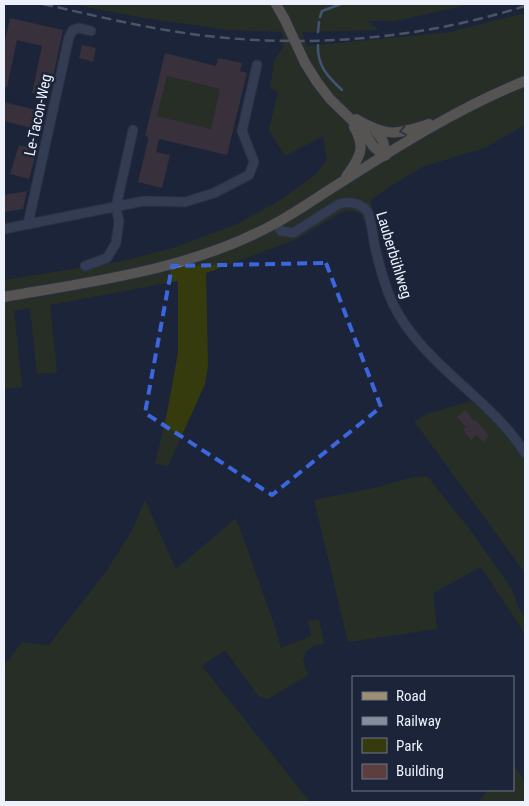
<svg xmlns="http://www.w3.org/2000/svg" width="529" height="806" viewBox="0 0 529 806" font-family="'Roboto Condensed',sans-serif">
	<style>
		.green { fill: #363b0e }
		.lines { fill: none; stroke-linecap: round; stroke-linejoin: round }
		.stream { stroke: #6a90b8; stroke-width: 2.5 }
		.building { fill: #5b3e3d; fill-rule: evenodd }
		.minor-casing { stroke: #393e50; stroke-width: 11 }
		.major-casing { stroke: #393e50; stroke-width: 12 }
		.minor { stroke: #515a73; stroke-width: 9 }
		.major { stroke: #9d8f71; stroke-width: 10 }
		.rail { stroke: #868d9c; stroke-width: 2.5; stroke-dasharray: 10 5; stroke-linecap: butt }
		.oneway { stroke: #49494d }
		.marked { fill: none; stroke: #3c66dd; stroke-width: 4; stroke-dasharray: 10 6; stroke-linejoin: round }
		.labels { text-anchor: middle; stroke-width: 5; stroke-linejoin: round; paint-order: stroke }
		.street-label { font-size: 15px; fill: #ecf1fc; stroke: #1c2439 }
	</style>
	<rect width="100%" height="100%" fill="#1c2439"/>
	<path class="green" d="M70 4H472L395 21H367L379 30 302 32 307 46 450 32 525 13V125L484 148 422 167 389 187 370 201 377 222H364L361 214 353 211 342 212 297 239 206 273 208 365 205 384 168 466 155 464 167 413 178 353V281L50 305 57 372 37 374 30 308 14 311 22 387 4 389V280L123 261 176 247 237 224 277 202 315 175 327 160 323 136 285 156 269 130 278 91 270 89 274 61 283 47 282 32 229 30 145 18Z
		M167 76 220 89 211 129 157 116Z
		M471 401C492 419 512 436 525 460V573L414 421 430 413Z
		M427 476 471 531 513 591 516 602 525 619V634L481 567 433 593 437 629 348 642 314 500 374 488 413 477Z
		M145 500 176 569 236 518 274 624 281 648 311 636 308 621 319 619 324 644 313 646 306 651 303 661 308 675 268 699 259 697 225 650 202 666 310 802H4V666L22 642 49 645 107 570 132 531Z
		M513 764 525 781V802H478L488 790H513Z"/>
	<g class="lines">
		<path class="stream" d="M320 17 322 11 341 4
			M318 32 319 22
			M318 45C317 66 328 77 342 90"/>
	</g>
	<path class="building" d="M10 18 63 30 49 96 32 93 42 46 17 40 7 87H4V45Z
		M82 45 96 48 93 62 79 58Z
		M165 53 216 66 218 58 242 63 240 71 247 73 227 155 159 139 156 152 170 155 162 188 138 182 148 140V137L145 136ZM167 76 220 89 211 129 157 116Z
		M4 102 44 112 39 130 4 121Z
		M19 145 37 150 29 179 10 174Z
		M27 191 23 209 4 212V195Z
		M465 410 474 421 476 420 489 436 483 442 477 435 471 440 463 430 466 427 457 417Z"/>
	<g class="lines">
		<defs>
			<path id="minor" d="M275 223 281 231 293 233 339 204C350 201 359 202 367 211 372 218 373 242 376 251 380 268 385 286 392 302 422 365 489 396 525 453
				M28 224 69 37 73 30 79 28 91 31
				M4 229 144 201 185 202 214 193 249 175 254 162 242 131 257 65
				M85 266 107 258 116 243 119 221 116 207 133 130"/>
			<path id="major" d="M276 4 285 20 305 63 317 82 330 99 364 132 373 146 384 156
				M356 119C387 137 396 135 429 124
				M375 130 383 141 386 155
				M346 177C359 158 367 149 354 127
				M4 297C95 281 194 269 276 223 298 211 319 196 340 183 400 145 460 107 525 81"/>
		</defs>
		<use href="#minor" class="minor-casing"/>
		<use href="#major" class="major-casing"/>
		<use href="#minor" class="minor"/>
		<use href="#major" class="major"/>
		<path class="rail" d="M43 4C92 15 141 27 191 34 303 49 418 40 525 6"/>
	</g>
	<defs><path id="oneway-chevron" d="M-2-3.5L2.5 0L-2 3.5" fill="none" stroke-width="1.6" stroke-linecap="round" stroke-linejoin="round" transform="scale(1.25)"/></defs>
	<use class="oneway" href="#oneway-chevron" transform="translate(403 131) rotate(169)"/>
	<path d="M0 0H529V806H0ZM326 263 381 407 272 495 145 413 172 266Z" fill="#1c2439" fill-opacity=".55" fill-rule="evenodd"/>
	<path class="marked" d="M326 263 381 407 272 495 145 413 172 266Z"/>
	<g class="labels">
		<g class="street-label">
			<text transform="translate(38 115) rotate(-78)" y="5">Le-Tacon-Weg</text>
			<text transform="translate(394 255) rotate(73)" y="5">Lauberbühlweg</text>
		</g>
	</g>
	<rect width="529" height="806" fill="none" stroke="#ecf1fc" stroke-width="10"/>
	<rect x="352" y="676" width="162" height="115" fill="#1c2439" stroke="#6f7687"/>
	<rect x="362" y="692" width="25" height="8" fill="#9d8f71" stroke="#6f7687"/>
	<text x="396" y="701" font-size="15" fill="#ecf1fc">Road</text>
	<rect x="362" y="717" width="25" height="8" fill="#868d9c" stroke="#6f7687"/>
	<text x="396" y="726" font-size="15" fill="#ecf1fc">Railway</text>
	<rect x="362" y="738" width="25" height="15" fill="#363b0e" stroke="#6f7687"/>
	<text x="396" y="751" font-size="15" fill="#ecf1fc">Park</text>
	<rect x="362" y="764" width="25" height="15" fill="#5b3e3d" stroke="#6f7687"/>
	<text x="396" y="776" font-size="15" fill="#ecf1fc">Building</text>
</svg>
